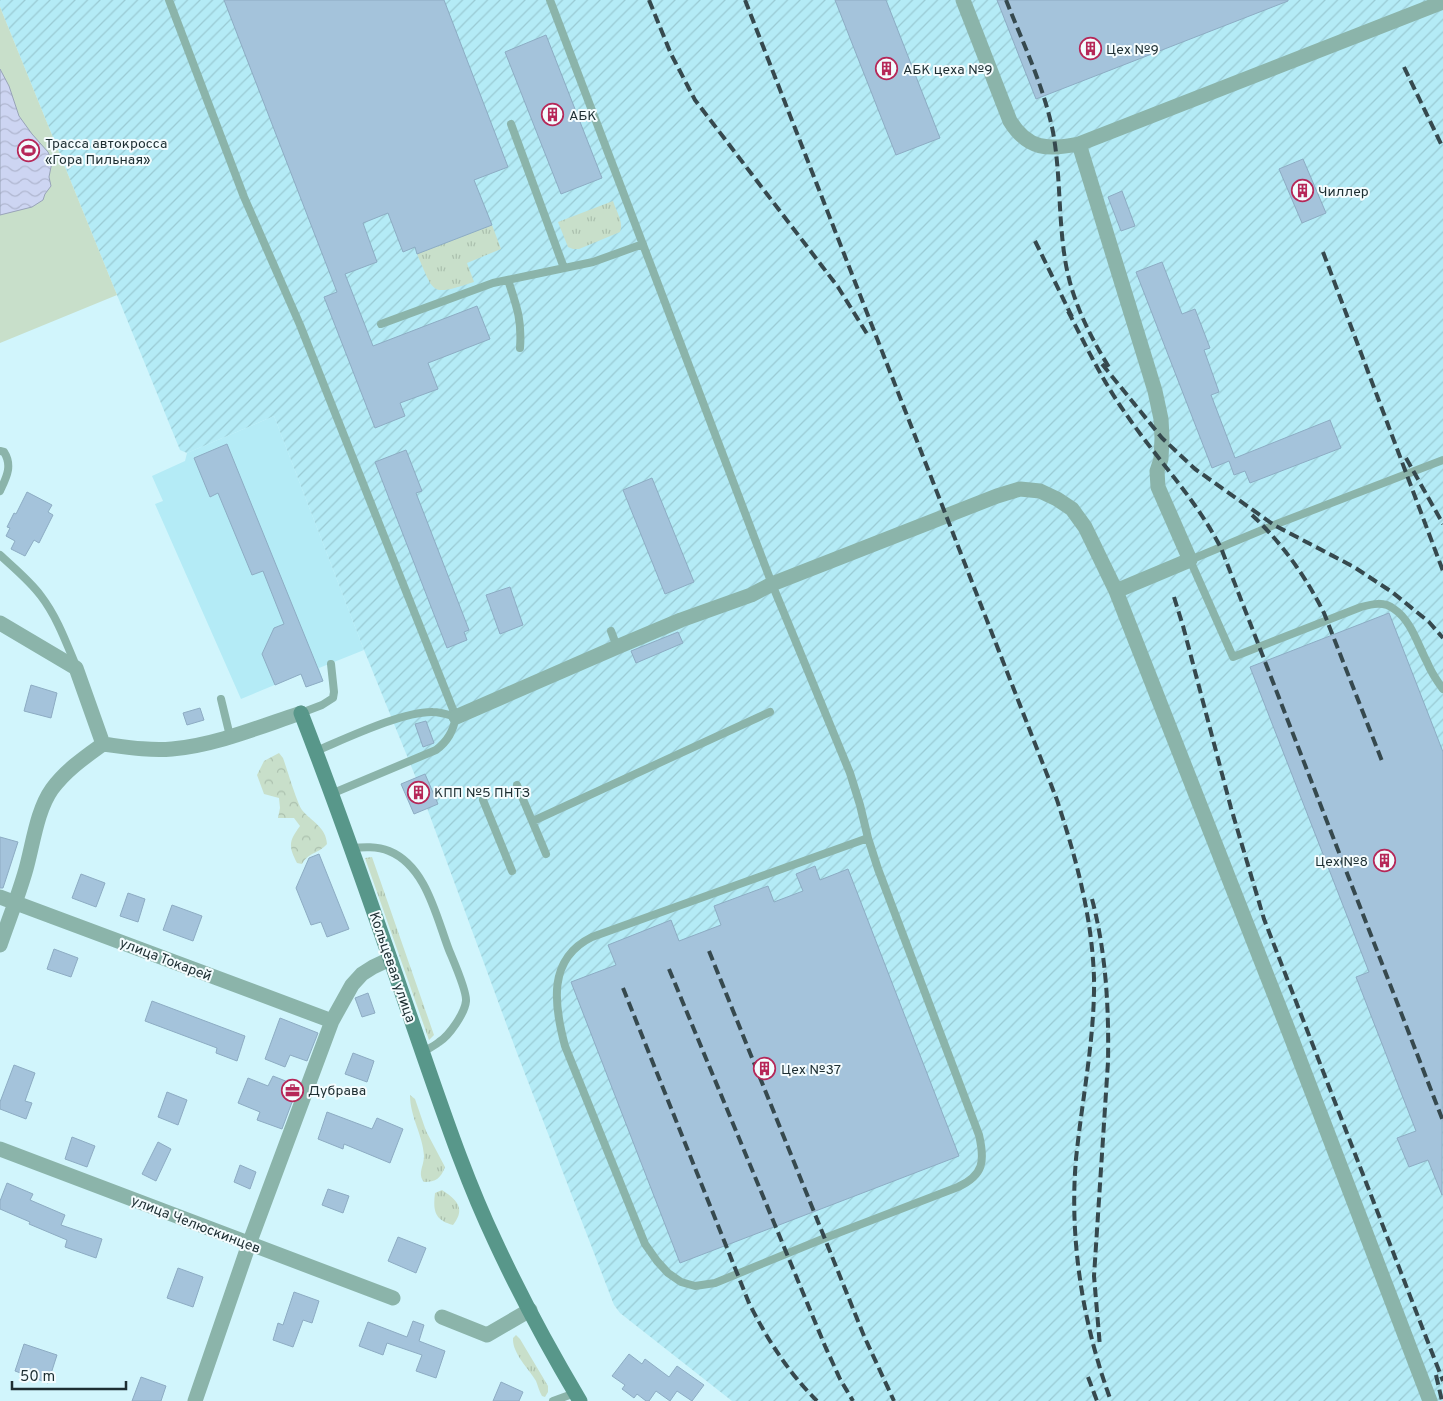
<svg xmlns="http://www.w3.org/2000/svg" width="1443" height="1401" viewBox="0 0 1443 1401" font-family="Overpass,sans-serif">
	<style>
		.built { fill: #b4ebf6 }
		.industrial { fill: url(#industrial-furrows) }
		.grass { fill: url(#grass-tufts) }
		.forest { fill: url(#forest-crowns) }
		.park { fill: #c8dfca }
		.water { fill: url(#water-waves); stroke: #98a3b8 }
		.building { fill: #a4c3db; stroke: #8dacc3 }
		.lines { fill: none; stroke-linecap: round; stroke-linejoin: round }
		.lane { stroke: #8bb4aa; stroke-width: 8 }
		.street { stroke: #8bb4aa; stroke-width: 15 }
		.secondary { stroke: #58978a; stroke-width: 15 }
		.rail { stroke: #36494e; stroke-width: 4; stroke-dasharray: 10 5; stroke-linecap: butt }
		.labels { text-anchor: middle; stroke-width: 4; stroke-linejoin: round; paint-order: stroke }
		.poi-label { font-size: 14px; fill: #1d2e32; stroke: #f4fcfe; text-anchor: start }
		.street-label { font-size: 14px; fill: #1d2e32; stroke: #f4fcfe }
	</style>
	<defs>
		<pattern id="industrial-furrows" width="10" height="10" patternUnits="userSpaceOnUse" patternTransform="scale(1.25)"><rect width="10" height="10" fill="#b4ebf6"/><path d="M-1 1l2-2M0 10L10 0M9 11l2-2" fill="none" stroke="#9acad3"/></pattern>
		<pattern id="grass-tufts" width="24" height="20" patternUnits="userSpaceOnUse" patternTransform="scale(1.25)"><rect width="24" height="20" fill="#c8dfca"/><path d="M3 7l-1-3M5 7V3M7 7l1-3M15 17l-1-3M17 17v-4M19 17l1-3" fill="none" stroke="#abc0ae"/></pattern>
		<pattern id="forest-crowns" width="20" height="18" patternUnits="userSpaceOnUse" patternTransform="scale(1.25)"><rect width="20" height="18" fill="#c8dfca"/><path d="M2 6a3 3 0 1 1 6 0M12 15a3 3 0 1 1 6 0" fill="none" stroke="#abc0ae"/></pattern>
		<pattern id="water-waves" width="16" height="10" patternUnits="userSpaceOnUse" patternTransform="scale(1.25)"><rect width="16" height="10" fill="#cdd5f2"/><path d="M0 5q4-4 8 0t8 0" fill="none" stroke="#b0b7d0"/></pattern>
	</defs>
	<rect width="100%" height="100%" fill="#d1f5fc"/>
	<path class="built" d="M274 416 364 650 319 668 323 681 306 687 301 674 241 699 155 504 163 501 152 476 185 461 187 453Z"/>
	<path class="industrial" d="M0 0H1443V1401H732L620 1313 614 1305 517 1053 416 778 364 650 274 416 187 453 180 450 0 7Z"/>
	<path class="grass" d="M613 201C616 211 624 222 620 232L579 249H573L568 247 558 222Z
		M492 225 501 249 467 263 474 282C430 296 435 295 417 254Z
		M372 857 434 1035 429 1040 365 858Z
		M410 1095 415 1099 426 1131 445 1167C441 1178 436 1182 424 1182 417 1174 424 1166 424 1156 423 1135 410 1117 410 1095Z
		M442 1190C457 1200 466 1208 453 1225 434 1220 433 1210 435 1193Z
		M516 1335 520 1339 548 1386V1392L545 1397 542 1396C539 1391 538 1386 536 1381 528 1368 512 1353 513 1338Z"/>
	<path class="forest" d="M279 753 283 758C287 769 297 803 302 810 312 822 326 827 327 844 318 854 309 852 302 864L297 863C288 846 289 841 300 826L294 818H278L280 808 279 798 264 794 257 775 264 761Z"/>
	<path class="park" d="M0 7 117 295 0 343Z"/>
	<path class="water" d="M0 69 9 86 19 116 32 134 48 152 52 162 49 177 51 186 45 194 43 200 32 207 0 215Z"/>
	<path class="building" d="M224 0H444L508 167 474 180 492 225 417 254 415 247 403 252 388 213 363 223 377 262 345 274 373 346 477 306 490 339 428 363 438 389 400 403 405 416 375 428 324 297 337 292Z
		M835 0H886L940 138 896 155Z
		M997 0H1288V1L1036 99Z
		M546 35 602 178 561 194 505 52Z
		M1303 159 1326 213 1302 223 1279 169Z
		M1122 191 1135 226 1121 231 1108 197Z
		M1162 262 1182 314 1195 309 1210 348 1204 350 1219 392 1211 395 1235 458 1330 420 1341 448 1250 483 1245 471 1234 475 1229 461 1212 468 1136 272Z
		M227 444 323 681 306 687 301 674 275 685 262 654 274 628 284 624 263 571 252 575 218 493 210 497 194 458Z
		M406 450 422 491 416 493 469 630 464 632 467 640 447 648 375 462Z
		M652 478 694 582 665 594 623 490Z
		M27 492 52 505 48 512 53 515 39 543 34 540 25 556 11 549 15 541 6 536 10 528 7 527 14 513 16 514Z
		M510 587 523 625 500 634 486 595Z
		M1389 613 1443 752 1442 1195 1428 1160 1409 1167 1397 1138 1416 1131 1356 977 1369 972 1250 667Z
		M678 632 683 643 636 663 631 651Z
		M31 685 57 693 51 718 24 711Z
		M200 708 204 720 187 725 183 713Z
		M426 721 434 743 423 747 415 724Z
		M425 774 438 804 414 814 401 784Z
		M0 837 18 842 3 888H0Z
		M319 854 349 929 327 937 321 922 311 925 296 888 309 858Z
		M815 866 820 880 848 869 959 1156 680 1263 571 982 616 965 608 945 671 920 679 941 721 925 714 906 768 886 774 902 803 891 796 874Z
		M81 874 105 883 96 907 72 898Z
		M128 893 145 899 138 922 120 916Z
		M172 905 202 916 193 941 163 930Z
		M54 949 78 958 71 977 47 969Z
		M368 993 375 1013 362 1017 355 998Z
		M152 1001 245 1036 237 1061 216 1053 217 1048 145 1021Z
		M280 1018 318 1033 307 1061 290 1055 285 1067 265 1059Z
		M353 1053 374 1061 367 1082 345 1074Z
		M14 1065 35 1073 25 1101 32 1103 26 1119 0 1109V1102Z
		M273 1076 298 1086 282 1129 257 1120 260 1112 238 1103 248 1078 268 1086Z
		M167 1092 187 1100 178 1125 158 1117Z
		M327 1112 372 1129 377 1118 403 1129 390 1163 344 1144 343 1149 318 1139Z
		M72 1137 95 1146 87 1167 65 1159Z
		M158 1142 171 1149 156 1181 142 1174Z
		M240 1165 256 1172 250 1189 234 1182Z
		M7 1183 33 1194 30 1200 65 1215 61 1225 102 1239 96 1258 65 1247 67 1240 29 1224 30 1222 0 1209V1201Z
		M328 1189 349 1196 343 1213 322 1205Z
		M398 1237 426 1248 416 1273 388 1261Z
		M178 1268 203 1277 193 1307 167 1298Z
		M294 1292 319 1301 312 1323 303 1320 293 1347 273 1340 278 1323 283 1325Z
		M413 1321 424 1325 419 1341 445 1351 436 1378 416 1371 422 1355 387 1343 383 1355 359 1346 368 1322 407 1337Z
		M24 1344 57 1355 48 1383 15 1371Z
		M629 1354 642 1364 645 1359 669 1377 677 1366 704 1385 692 1401 677 1391 670 1401 656 1391 649 1401H646L637 1394 634 1398 622 1389 625 1385 612 1376Z
		M141 1377 166 1386 161 1401H132Z
		M501 1382 523 1392 519 1401H493Z"/>
	<g class="lines">
		<path class="lane" d="M169 0 244 197 300 325 456 717C453 731 448 741 436 750L331 794
			M550 0 772 584 850 773 860 805 868 838 592 937C547 959 554 1005 565 1046L645 1244 657 1261 668 1273 681 1282 695 1286 715 1283 825 1238 958 1187C984 1175 985 1161 979 1135L878 869 868 838
			M511 124 564 268
			M508 280C517 307 522 320 520 348
			M381 324 493 283 593 262 643 244
			M0 451 4 452C13 466 6 478 0 491
			M1443 460 1274 525 1190 560 1233 657 1361 607C1372 604 1384 601 1394 609 1411 620 1418 645 1427 662 1431 672 1437 681 1443 689
			M0 555C14 568 30 581 41 596 57 617 66 642 76 666
			M611 631 617 647
			M221 699 230 736
			M301 713 322 705 333 698 334 692 331 664
			M316 751C345 739 403 711 433 712 441 712 449 715 456 717
			M517 785 546 854
			M483 800 512 871
			M533 821 770 712
			M351 848C363 847 377 846 389 851 426 866 436 916 449 950 453 960 467 991 466 1001 465 1013 449 1036 439 1042 434 1046 428 1049 423 1052
			M553 1401 575 1393"/>
		<path class="street" d="M963 0 1010 121C1028 150 1048 150 1079 144L1443 2
			M1079 144 1155 391 1161 419 1162 438 1161 459 1157 471 1158 487 1190 560 1116 591
			M0 623 76 668 103 744
			M456 717 617 647 681 620 751 595 772 584 997 496 1020 489 1040 491 1057 499 1072 509 1085 527 1116 591 1291 1037 1430 1401
			M103 744C126 747 149 751 172 749 216 745 259 727 301 713
			M0 897 332 1021
			M0 945C9 919 19 894 26 869 33 844 37 810 52 789 66 770 85 757 103 744
			M0 1149 393 1298
			M442 1317 487 1335 530 1310
			M195 1401 249 1244 332 1021 352 985 362 974 373 967 390 959"/>
		<path class="secondary" d="M301 713C344 824 383 938 422 1051 444 1114 466 1180 495 1241 520 1295 549 1349 580 1401"/>
		<path class="rail" d="M649 0 671 54 695 100 838 287 869 337
			M745 0 1057 800C1076 858 1092 916 1094 978 1095 1038 1082 1099 1076 1159 1069 1240 1083 1325 1111 1401
			M1006 0C1023 43 1044 87 1053 132 1061 176 1058 221 1066 265 1073 303 1090 336 1110 369
			M1404 67 1443 148
			M1035 241 1072 317
			M1323 252 1443 571
			M1068 311C1086 346 1103 382 1126 414 1158 461 1194 496 1221 548L1443 1121
			M1102 364 1162 438 1195 469 1274 525 1354 567 1392 592 1429 622 1443 638
			M1406 458 1443 524
			M1252 515C1282 543 1306 577 1324 613L1382 761
			M1174 597 1183 626 1231 808 1264 919 1443 1381
			M1092 899C1106 952 1109 1008 1108 1062L1094 1276 1100 1347
			M709 951 864 1336 894 1401
			M669 969 825 1346 840 1379 853 1401
			M623 988 749 1303C767 1339 788 1372 817 1401
			M1436 1375 1442 1401
			M1088 1377 1097 1401"/>
	</g>
	<defs>
		<symbol id="building-ring" viewBox="-11 -11 22 22"><circle r="9.5" fill="#f4fcfe" stroke="#b62758" stroke-width="1.5"/><path d="M-4-6H4V6H1V3H-1V6H-4ZM-2.5-4.3h1.7v1.8h-1.7ZM.8-4.3h1.7v1.8H.8ZM-2.5-1h1.7V.8h-1.7ZM.8-1h1.7V.8H.8Z" fill="#b62758"/></symbol>
		<symbol id="stadium-ring" viewBox="-11 -11 22 22"><circle r="9.5" fill="#f4fcfe" stroke="#b62758" stroke-width="1.5"/><path d="M0-5a6.5 5 0 1 0 0 10a6.5 5 0 1 0 0-10ZM-3.5-1.8h7v3.6h-7Z" fill="#b62758"/></symbol>
		<symbol id="office-ring" viewBox="-11 -11 22 22"><circle r="9.5" fill="#f4fcfe" stroke="#b62758" stroke-width="1.5"/><path d="M-6-3h4V-5.5h4V-3h4V5H-6ZM-1-4.5V-3h2v-1.5ZM-6 0V1H6V0Z" fill="#b62758"/></symbol>
	</defs>
	<g fill-rule="evenodd">
		<use href="#building-ring" x="1078" y="36" width="25" height="25"/>
		<use href="#building-ring" x="874" y="56" width="25" height="25"/>
		<use href="#building-ring" x="540" y="102" width="25" height="25"/>
		<use href="#stadium-ring" x="16" y="138" width="25" height="25"/>
		<use href="#building-ring" x="1290" y="178" width="25" height="25"/>
		<use href="#building-ring" x="406" y="780" width="25" height="25"/>
		<use href="#building-ring" x="1372" y="848" width="25" height="25"/>
		<use href="#building-ring" x="752" y="1056" width="25" height="25"/>
		<use href="#office-ring" x="280" y="1078" width="25" height="25"/>
	</g>
	<g class="labels">
		<g class="poi-label">
			<text x="1106" y="54">Цех №9</text>
			<text x="903" y="74">АБК цеха №9</text>
			<text x="569" y="120">АБК</text>
			<text x="45" y="148">Трасса автокросса<tspan x="45" dy="16">«Гора Пильная»</tspan></text>
			<text x="1318" y="196">Чиллер</text>
			<text x="434" y="797">КПП №5 ПНТЗ</text>
			<text x="1368" y="866" text-anchor="end">Цех №8</text>
			<text x="781" y="1074">Цех №37</text>
			<text x="308" y="1095">Дубрава</text>
		</g>
		<g class="street-label">
			<text transform="translate(166 959) rotate(21)" y="5">улица Токарей</text>
			<text transform="translate(393 967) rotate(71)" y="5">Кольцевая улица</text>
			<text transform="translate(196 1224) rotate(21)" y="5">улица Челюскинцев</text>
		</g>
	</g>
	<path d="M12 1381v8h114v-8" fill="none" stroke="#1d2e32" stroke-width="2.5"/>
	<text x="20" y="1381" font-size="15" fill="#1d2e32" stroke="#f4fcfe" stroke-width="4" paint-order="stroke">50 m</text>
</svg>
